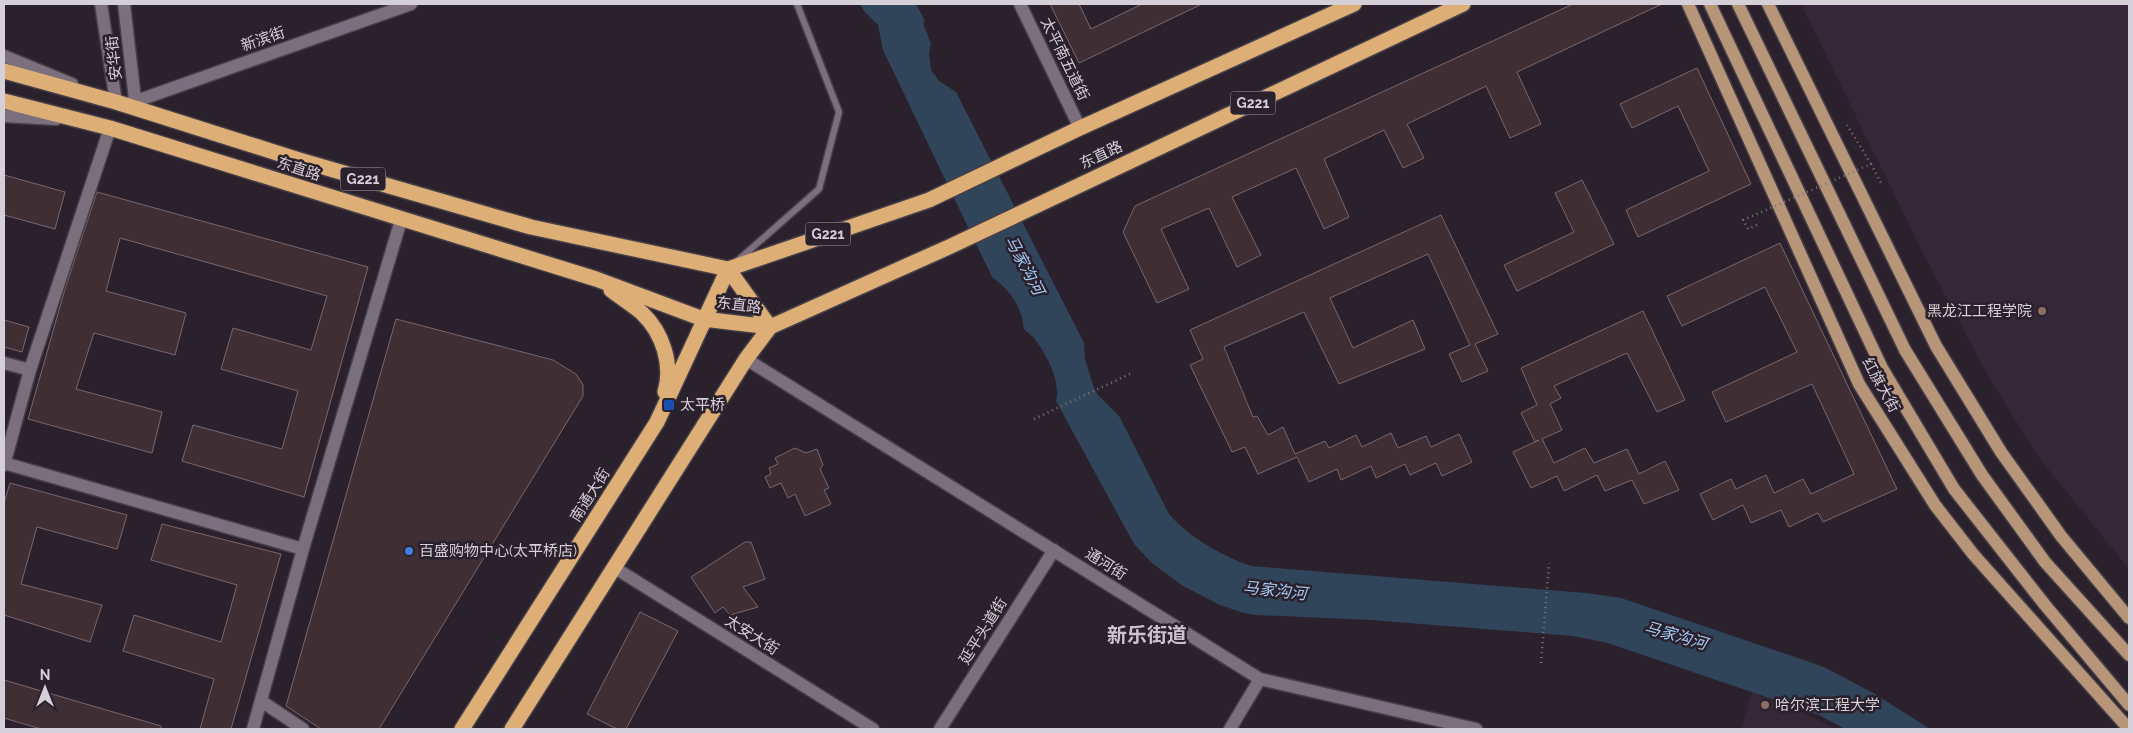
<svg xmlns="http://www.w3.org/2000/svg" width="2133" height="733" viewBox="0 0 2133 733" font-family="Raleway,'Noto Sans SC',sans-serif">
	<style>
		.built { fill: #352738 }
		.water { fill: #31455a }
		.building { fill: #3f2f34; stroke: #7a676c }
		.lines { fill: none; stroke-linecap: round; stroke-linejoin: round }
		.lane-casing { stroke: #453e47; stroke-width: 9 }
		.street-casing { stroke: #453e47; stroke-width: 15 }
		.secondary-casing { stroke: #453e47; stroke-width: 15 }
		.primary-casing { stroke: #453e47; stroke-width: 15 }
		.highway-casing { stroke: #453e47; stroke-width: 18 }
		.path { stroke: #7c747e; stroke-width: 2.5; stroke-dasharray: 1 4; stroke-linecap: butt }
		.lane { stroke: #7b6f7d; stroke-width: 6 }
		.street { stroke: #7b6f7d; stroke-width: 12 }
		.secondary { stroke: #7b6f7d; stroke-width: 12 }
		.primary { stroke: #b69579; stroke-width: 12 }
		.highway { stroke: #ddae76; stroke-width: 15 }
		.path-bridge { stroke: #7c747e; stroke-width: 2.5; stroke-dasharray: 1 4; stroke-linecap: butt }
		.education-dot { fill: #8d6e63; stroke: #2b212d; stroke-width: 2 }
		.transit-dot { fill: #1a4fb4; stroke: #2b212d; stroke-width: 2 }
		.shop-dot { fill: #3f7fe0; stroke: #2b212d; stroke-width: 2 }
		.labels { text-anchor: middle; stroke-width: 5; stroke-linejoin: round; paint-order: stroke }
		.shield { fill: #2b212d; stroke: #a29ba4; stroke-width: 1 }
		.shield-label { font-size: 14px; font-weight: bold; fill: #d5cfd7 }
		.street-label { font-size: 15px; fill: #d5cfd7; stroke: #2b212d }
		.poi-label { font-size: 15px; fill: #d5cfd7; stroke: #2b212d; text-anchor: start }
		.water-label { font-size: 16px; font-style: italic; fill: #a3cbf5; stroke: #2b212d }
		.district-label { font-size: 20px; font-weight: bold; fill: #cec1d0; stroke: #2b212d }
	</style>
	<rect width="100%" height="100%" fill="#2b212d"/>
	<path class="built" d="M1801 4H2129V569L2037 455 1985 370 1923 253Z
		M1752 693 1813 717 1835 729H1741Z"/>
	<path class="water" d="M860 4H916L925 21 923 23 931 44 929 54 931 70 939 81 956 92 1084 343 1085 359 1094 388 1098 395 1119 416 1169 514C1190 538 1222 556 1251 566L1586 593 1621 598 1824 667 1875 694 1930 729H1845L1819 715 1608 643 1573 636 1371 620 1256 615 1244 613 1220 605 1183 586 1152 563 1134 544 1056 401C1061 380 1046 353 1033 337 1030 334 1026 332 1024 329 1023 326 1023 320 1022 317 1016 299 1008 289 992 277L883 50 878 25 864 11Z"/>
	<path class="building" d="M1050 4H1079L1091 29 1142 4H1202L1079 63Z
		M1573 4H1662L1517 72 1541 124 1510 138 1486 86 1407 124 1424 158 1403 168 1384 130 1324 159 1349 217 1324 229 1296 168 1232 197 1261 255 1237 267 1209 208 1161 229 1189 289 1157 303 1123 232 1135 206Z
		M1697 68 1751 184 1638 237 1626 210 1709 171 1678 106 1632 128 1620 104Z
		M4 175 65 192 55 229 4 215Z
		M1582 180 1614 244 1517 291 1504 265 1574 232 1555 193Z
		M97 192 368 267 304 497 182 461 193 425 282 449 298 391 221 369 233 328 311 350 327 296 120 238 106 291 186 313 175 355 94 333 76 389 162 412 152 453 28 419 65 289Z
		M1441 215 1498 334 1475 344 1488 371 1462 382 1449 354 1470 345 1428 254 1330 298 1353 348 1413 320 1425 349 1339 384 1304 312 1224 347 1253 417 1257 416 1268 435 1283 427 1295 454 1325 441 1329 448 1356 435 1362 447 1391 433 1398 448 1426 436 1431 447 1459 434 1472 462 1442 476 1436 463 1410 475 1405 464 1376 478 1371 466 1341 480 1337 469 1309 482 1297 457 1258 474 1245 447 1232 452 1190 365 1203 359 1190 330Z
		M1780 243 1897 489 1823 522 1818 513 1789 527 1781 510 1751 523 1743 505 1713 520 1700 494 1731 479 1736 489 1766 475 1774 493 1803 479 1811 494 1854 474 1812 384 1726 422 1712 392 1797 352 1765 287 1682 326 1667 296Z
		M1643 311 1685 400 1657 412 1627 353 1554 386 1561 398 1550 404 1562 430 1542 439 1554 463 1585 448 1594 463 1627 449 1639 474 1665 461 1679 490 1644 504 1632 480 1605 491 1597 475 1564 491 1557 476 1531 488 1513 452 1539 440 1535 442 1521 413 1537 405 1521 368Z
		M396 319 553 360 576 374 583 385V396L379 729H321L286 706Z
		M4 320 29 327 22 352 4 347Z
		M795 448 806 453 817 449 823 465 820 469 829 488 824 490 831 504 805 516 795 494 788 498 781 483 770 488 765 477 771 474 769 468 778 464 775 458Z
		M10 483 127 515 117 549 37 527 21 584 102 605 90 642 4 615V503Z
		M162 524 281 554 231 729H200L214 679 123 651 134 615 221 642 237 585 151 560Z
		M745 542H751L765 579 743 587 758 607 730 615 723 607 715 613 691 577Z
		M640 612 678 631 626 729H617L587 714Z
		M4 680 161 726V729H41L4 718Z"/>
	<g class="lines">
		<defs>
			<path id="lane" d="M736 262 819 189 839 112 797 4"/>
			<path id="street" d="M746 359 1260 679 1476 729
				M4 363 30 370
				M4 463 303 549
				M4 465 30 370 110 128
				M615 568 873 729
				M261 701 303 729
				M253 729 303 549 401 220
				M940 729 1054 550
				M1230 729 1260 679"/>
			<path id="secondary" d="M101 4 116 102
				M124 4 136 108
				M1020 4 1080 128
				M4 56 72 84
				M125 105 411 4
				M4 116 56 119"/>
			<path id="primary" d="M1688 4 1859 384 1935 505 1973 554 2129 729
				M1710 4 1882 368 1954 489 2045 605 2129 705
				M1738 4 1905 350 1982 475 2045 562 2129 655
				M1768 4 1936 346 2001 452 2061 536 2129 618"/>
			<path id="highway" d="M4 71 116 102 299 160 531 227 728 269 929 200 1080 128 1354 4
				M4 101 110 128 596 279 703 319 770 327 951 246 1463 4
				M728 269 770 327
				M611 290C621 298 633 305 642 313 663 333 673 365 665 392
				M462 729 657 422 728 269
				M512 729 746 359 770 327"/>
		</defs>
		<use href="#lane" class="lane-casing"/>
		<use href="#street" class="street-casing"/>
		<use href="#secondary" class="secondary-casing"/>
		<use href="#primary" class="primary-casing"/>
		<use href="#highway" class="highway-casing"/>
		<path class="path" d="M1871 164 1881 183
			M1034 419 1132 373"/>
		<use href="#lane" class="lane"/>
		<use href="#street" class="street"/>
		<use href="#secondary" class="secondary"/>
		<use href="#primary" class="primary"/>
		<use href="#highway" class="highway"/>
		<path class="path-bridge" d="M1757 225 1748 229 1743 220 1871 164 1847 125
			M1541 663 1549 563"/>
	</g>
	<g class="education-dot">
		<circle cx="2042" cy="311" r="5"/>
		<circle cx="1765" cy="705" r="5"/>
	</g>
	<rect class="transit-dot" x="663" y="399" width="12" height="12" rx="2.5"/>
	<circle class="shop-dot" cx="409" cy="551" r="5"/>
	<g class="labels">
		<g class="shield">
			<rect x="1230.5" y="91.5" width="45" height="23" rx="4"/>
			<rect x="340.5" y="167.5" width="45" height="23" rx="4"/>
			<rect x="805.5" y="222.5" width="45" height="23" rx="4"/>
		</g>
		<g class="shield-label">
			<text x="1253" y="108">G221</text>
			<text x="363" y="184">G221</text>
			<text x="828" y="239">G221</text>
		</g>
		<g class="street-label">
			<text transform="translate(263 39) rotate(-19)" y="5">新滨街</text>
			<text transform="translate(114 58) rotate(-96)" y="5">安华街</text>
			<text transform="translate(1065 59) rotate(64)" y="5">太平南五道街</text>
			<text transform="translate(1101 155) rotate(-25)" y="5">东直路</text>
			<text transform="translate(299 169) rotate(18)" y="5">东直路</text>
			<text transform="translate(739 305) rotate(7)" y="5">东直路</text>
			<text transform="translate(1881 385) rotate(61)" y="5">红旗大街</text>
			<text transform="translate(590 495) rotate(-58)" y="5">南通大街</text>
			<text transform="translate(1106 564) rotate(32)" y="5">通河街</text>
			<text transform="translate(983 631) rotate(-58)" y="5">延平头道街</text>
			<text transform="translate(752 635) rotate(32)" y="5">太安大街</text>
		</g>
		<g class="poi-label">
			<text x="2032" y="316" text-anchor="end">黑龙江工程学院</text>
			<text x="680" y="410">太平桥</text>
			<text x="419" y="556">百盛购物中心(太平桥店)</text>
			<text x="1775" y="710">哈尔滨工程大学</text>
		</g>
		<g class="water-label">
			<text transform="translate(1025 265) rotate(62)" y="6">马家沟河</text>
			<text transform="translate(1275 590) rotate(6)" y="6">马家沟河</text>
			<text transform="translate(1676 635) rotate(16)" y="6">马家沟河</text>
		</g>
		<g class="district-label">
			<text x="1147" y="642">新乐街道</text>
		</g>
	</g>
	<rect width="2133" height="733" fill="none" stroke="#d5cfd7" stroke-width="10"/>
	<g transform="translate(45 688)" stroke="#2b212d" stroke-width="4" paint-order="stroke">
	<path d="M0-4L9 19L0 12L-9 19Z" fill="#d5cfd7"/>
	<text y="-8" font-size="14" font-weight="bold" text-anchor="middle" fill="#d5cfd7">N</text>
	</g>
</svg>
